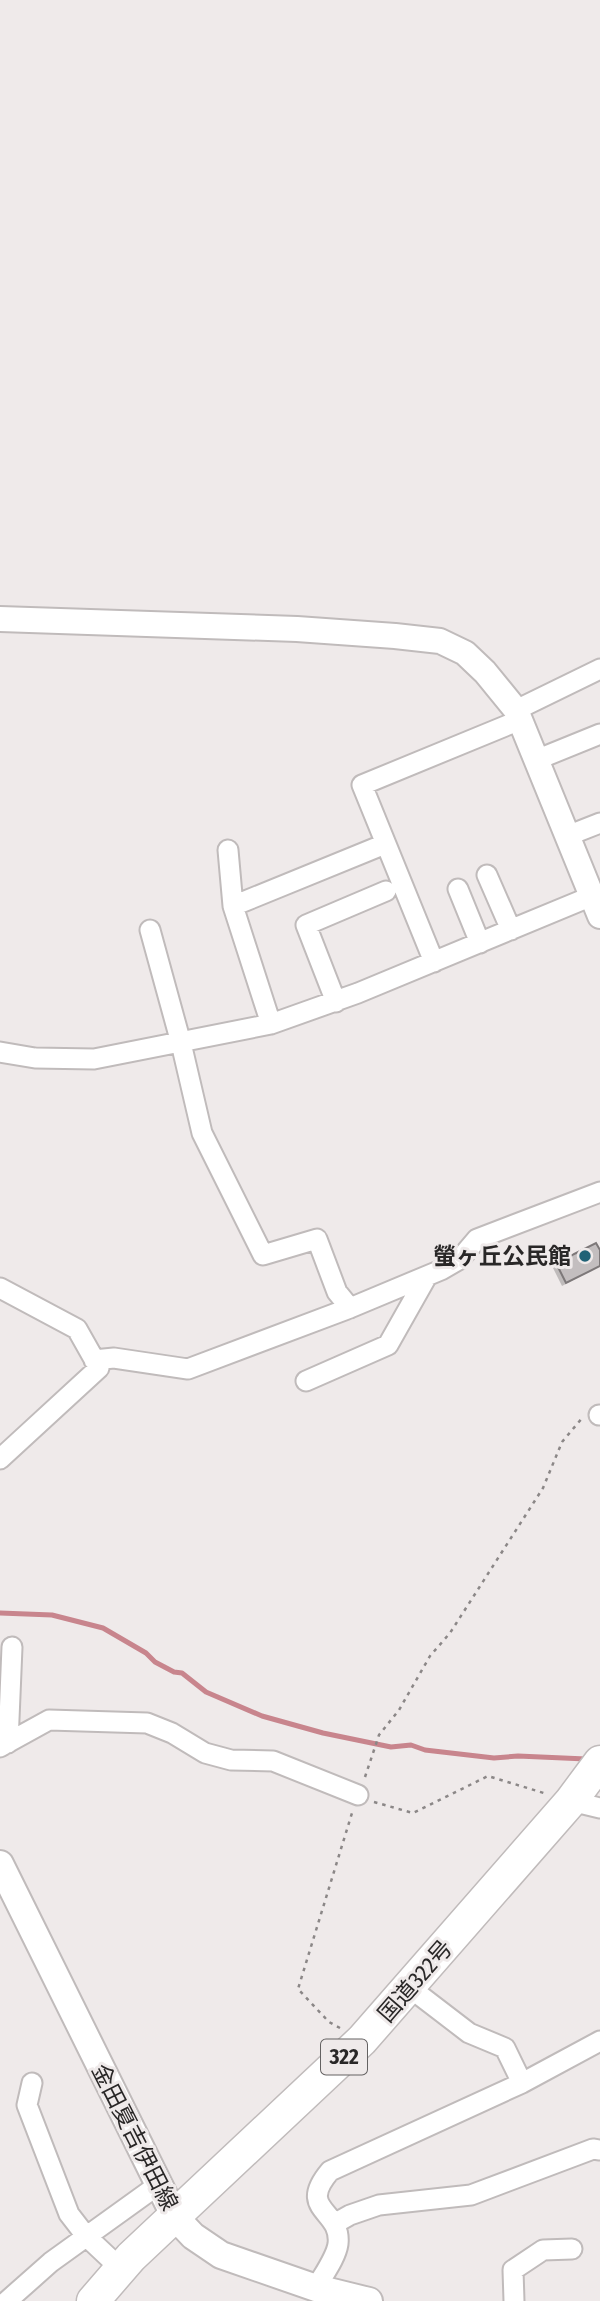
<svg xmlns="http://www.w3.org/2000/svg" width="600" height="2301" viewBox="0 0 600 2301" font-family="'Fira Sans Condensed','Noto Sans JP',sans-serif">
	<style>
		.shadow { fill: #0003 }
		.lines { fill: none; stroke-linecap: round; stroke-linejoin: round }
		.stream { stroke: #c8858d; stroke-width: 5 }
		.building { fill: #c3bebf; stroke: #7d7879; stroke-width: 2 }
		.minor-casing { stroke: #c0bbbb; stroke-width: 23 }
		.tertiary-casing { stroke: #c0bbbb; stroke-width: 28 }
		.secondary-casing { stroke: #c0bbbb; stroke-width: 30 }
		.trunk-casing { stroke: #c0bbbb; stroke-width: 35 }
		.path { stroke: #8b8787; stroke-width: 2.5; stroke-dasharray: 3.5 5; stroke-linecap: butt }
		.minor { stroke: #fff; stroke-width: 19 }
		.tertiary { stroke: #fff; stroke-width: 24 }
		.secondary { stroke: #fff; stroke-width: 26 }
		.trunk { stroke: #fff; stroke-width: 32 }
		.poi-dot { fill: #206276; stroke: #efeaea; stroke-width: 2.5 }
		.labels { text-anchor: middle; stroke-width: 6; stroke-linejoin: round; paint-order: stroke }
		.shield { fill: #efeaea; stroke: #646262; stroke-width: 2 }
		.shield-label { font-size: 21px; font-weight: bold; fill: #292727 }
		.poi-label { font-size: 23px; font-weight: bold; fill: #292727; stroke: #efeaea; text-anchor: end }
		.street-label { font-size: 23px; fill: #292727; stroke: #efeaea }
	</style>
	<rect width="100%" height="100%" fill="#efeaea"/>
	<path class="shadow" d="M596 1245 600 1254V1266L562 1286 553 1268Z"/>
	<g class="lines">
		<path class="stream" d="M0 1613 52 1615 103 1628 146 1653 155 1662 174 1672 182 1673 206 1692 262 1716 323 1733 391 1747 411 1745 425 1750 494 1758 518 1756 586 1759"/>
	</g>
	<path class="building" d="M596 1243 600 1250V1266L566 1283 556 1263Z"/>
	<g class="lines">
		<defs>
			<path id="minor" d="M516 710 600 669
				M536 760 600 734
				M567 836 600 823
				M228 850 233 906 271 1024
				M487 875 511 930
				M458 889 480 943
				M233 906 385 844
				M150 930 181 1043 202 1133 263 1255 317 1239 337 1292 350 1308
				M434 962 362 785 520 720
				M336 1002 306 925 386 891
				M0 1052 35 1058 94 1059 271 1024 358 993 592 896
				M0 1288 77 1329 99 1368 0 1459
				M94 1360 114 1358 188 1369 350 1308 441 1270 460 1259 477 1239 600 1192
				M306 1381 388 1345 427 1276
				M599 1415H600
				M8 1743 12 1647
				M0 1747 49 1720 147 1723 172 1733 205 1753 231 1760 273 1761 358 1795
				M571 1801 600 1808
				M409 1987 469 2033 505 2048 522 2083
				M32 2083 27 2105 69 2214 86 2236 121 2269
				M334 2224 350 2215 379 2205 471 2195 593 2149 600 2150
				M316 2288C323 2275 336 2258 338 2244 342 2209 296 2211 330 2171L522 2083 600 2041
				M7 2301 51 2262 158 2185
				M514 2301 513 2270 543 2250 572 2249"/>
			<path id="tertiary" d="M0 619 297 629 395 636 440 641 465 653 485 672 516 710 600 916"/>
			<path id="secondary" d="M0 1864 175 2217 193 2236 221 2255 316 2288 369 2301"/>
			<path id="trunk" d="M93 2301 131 2257 362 2040 571 1801 600 1762"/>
		</defs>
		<use href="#minor" class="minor-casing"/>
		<use href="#tertiary" class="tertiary-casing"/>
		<use href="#secondary" class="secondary-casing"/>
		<use href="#trunk" class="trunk-casing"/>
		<path class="path" d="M365 1777 379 1735 399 1710 430 1656 450 1633 543 1488 562 1442 583 1417
			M374 1802 413 1813 488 1776 547 1794
			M340 2028 329 2022 298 1989 352 1813"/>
		<use href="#minor" class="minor"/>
		<use href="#tertiary" class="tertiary"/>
		<use href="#secondary" class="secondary"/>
		<use href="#trunk" class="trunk"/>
	</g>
	<circle class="poi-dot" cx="585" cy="1256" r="7"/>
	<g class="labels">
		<rect class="shield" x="321" y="2039.5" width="46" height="35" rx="5"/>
		<g class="shield-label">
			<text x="344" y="2064">322</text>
		</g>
		<g class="poi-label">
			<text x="571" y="1264">螢ヶ丘公民館</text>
		</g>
		<g class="street-label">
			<text transform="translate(415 1981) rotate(-49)" y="8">国道322号</text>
			<text transform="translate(135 2137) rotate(63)" y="8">金田夏吉伊田線</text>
		</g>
	</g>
</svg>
